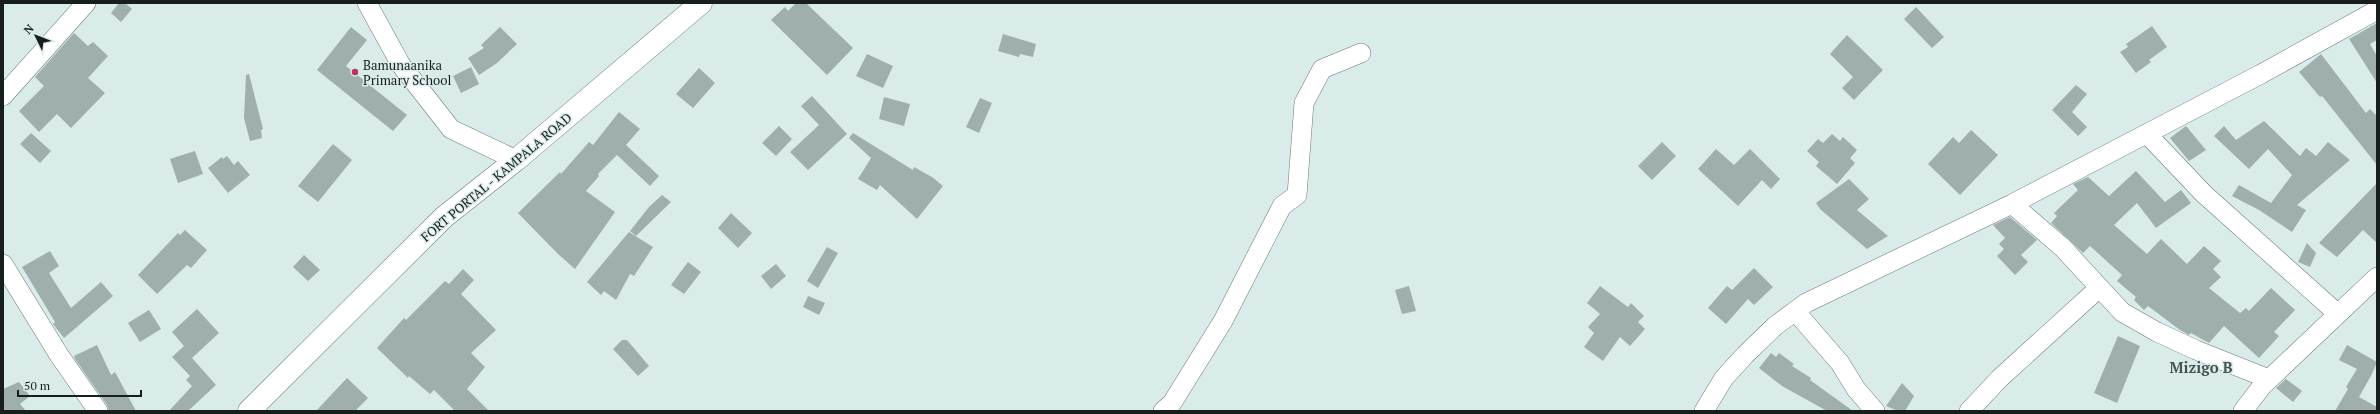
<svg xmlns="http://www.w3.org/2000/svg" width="2380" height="414" viewBox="0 0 2380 414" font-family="'PT Serif',serif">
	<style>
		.building { fill: #9eafad }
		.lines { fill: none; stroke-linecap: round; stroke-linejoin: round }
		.minor-casing { stroke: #6a7a78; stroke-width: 20 }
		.primary-casing { stroke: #6a7a78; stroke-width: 23 }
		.minor { stroke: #fff; stroke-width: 19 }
		.primary { stroke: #fff; stroke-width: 22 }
		.poi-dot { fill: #be305d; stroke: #daecea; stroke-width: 1.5 }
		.labels { text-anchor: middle; stroke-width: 3; stroke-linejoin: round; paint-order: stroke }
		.poi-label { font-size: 13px; fill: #181e1e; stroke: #daecea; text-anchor: start }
		.street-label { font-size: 13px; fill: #181e1e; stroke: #daecea }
		.quarter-label { font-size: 15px; font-weight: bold; fill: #435351; stroke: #daecea }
	</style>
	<rect width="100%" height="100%" fill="#daecea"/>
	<path class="building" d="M119 3H125L132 9 121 22 111 13Z
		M796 3H806L853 48 827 75 771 20 785 7 788 11Z
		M1916 7 1944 37 1932 48 1904 19Z
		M2377 23V40L2370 44 2377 56V83L2349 39Z
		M2152 26 2167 47 2149 60 2151 62 2136 73 2120 52 2128 47 2126 44Z
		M351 27 367 40 346 66 407 115 393 131 317 70Z
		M500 27 517 44 497 63 479 75 468 58 484 48 481 45Z
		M74 33 88 46 93 42 108 56 88 78 105 93 71 128 57 114 39 132 19 111 44 86 35 77Z
		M1003 34 1036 44 1033 57 1020 54 1019 57 998 51Z
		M1847 35 1883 70 1854 100 1842 88 1853 77 1830 54Z
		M867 54 893 66 883 88 856 76Z
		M2321 54 2366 113 2370 109 2377 116V165L2322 96 2320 97 2299 72Z
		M471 67 479 84 461 93 453 76Z
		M699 68 715 83 693 108 676 94Z
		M249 74 263 129 261 130 262 138 250 141 244 118 246 75Z
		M2076 85 2087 94 2072 112 2087 127 2078 136 2052 110Z
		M812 96 847 134 808 170 790 152 819 125 801 106Z
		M884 97 910 104 904 126 879 119Z
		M980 98 992 103 979 133 966 127Z
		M619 112 640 129 626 145 659 176 650 186 617 155 598 174 599 176 586 191 615 212 575 269 558 254 518 213 560 172 561 174 589 142 593 145Z
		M2264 121 2300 156 2306 148 2316 156 2328 142 2350 160 2297 205 2306 210 2292 232 2259 210 2232 196 2239 185 2271 203 2292 175 2268 149 2249 169 2214 136 2224 126 2236 140Z
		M779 126 792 139 776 156 762 143Z
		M2186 126 2206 150 2189 161 2170 138Z
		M1971 130 1998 155 1960 195 1928 164 1953 137 1959 143Z
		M31 133 51 151 40 163 20 144Z
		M853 133 913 170 914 167 932 177 943 186 917 219 880 185 877 190 858 179 871 158 849 138Z
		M1832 134 1840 141 1843 137 1857 150 1850 158 1855 163 1837 184 1816 166 1819 162 1807 151 1818 139 1823 143Z
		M1662 142 1676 156 1652 180 1638 166Z
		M333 144 352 160 318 202 298 186Z
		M1716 149 1734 165 1750 149 1780 179 1771 189 1762 180 1738 206 1698 169Z
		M195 151 203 174 178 183 170 159Z
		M227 156 234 165 238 161 250 175 228 193 208 168 222 157 223 159Z
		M2136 171 2165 202 2181 190 2191 203 2156 228 2137 203 2114 225 2147 254 2161 239 2187 264 2204 246 2221 261 2213 269 2221 277 2209 288 2240 313 2246 308 2249 311 2271 288 2295 310 2274 332 2279 336 2259 358 2224 326 2209 343 2191 333 2189 335 2180 330 2148 306 2144 310 2134 300 2136 297 2117 281 2122 275 2090 246 2083 253 2051 223 2057 216 2054 213 2078 190 2073 184 2088 177 2109 196Z
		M1849 179 1869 199 1857 210 1888 236 1867 249 1820 209 1816 203Z
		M2377 183V243L2363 230 2337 257 2319 243Z
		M662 195 671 202 636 236 630 231 649 207Z
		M731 213 752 233 738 248 718 228Z
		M2010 217 2037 240 2021 255 2028 262 2015 275 1997 256 2004 249 1999 244 2005 238 1993 225Z
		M185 230 207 250 191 268 187 265 157 294 138 275 178 233 180 235Z
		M629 232 653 247 634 276 630 274 616 300 604 291 601 295 587 282Z
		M2307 243 2316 253 2310 267 2298 262Z
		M827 247 838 253 818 288 807 281Z
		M50 251 59 266 49 273 71 308 101 282 113 296 64 338 53 324 55 322 22 267Z
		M304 255 320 270 308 281 293 267Z
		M688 262 701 272 684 294 671 285Z
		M776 264 786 276 771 289 761 276Z
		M1754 268 1773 287 1754 305 1748 299 1726 324 1708 308 1727 286 1732 290Z
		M463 269 474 280 461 294 496 330 471 353 485 367 467 389 489 411H455L434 390 430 394 409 376 408 378 377 348 404 318 406 320 445 281 449 284Z
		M1409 286 1416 311 1402 314 1395 290Z
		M1600 286 1628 307 1631 303 1644 316 1638 322 1645 329 1630 346 1620 337 1603 361 1584 347 1594 333 1588 327 1600 314 1587 303Z
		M808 296 825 303 819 315 803 307Z
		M197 309 219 333 192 358 216 385 188 411H169L192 386 186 380 190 376 172 357 184 346 172 332Z
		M149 310 161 329 140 342 128 323Z
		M2118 336 2140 346 2117 403 2094 393Z
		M622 340H627L649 366 638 376 613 349Z
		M97 345 111 375 115 372 136 411H109L107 405 75 359 74 356Z
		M2347 345 2377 362 2372 374 2359 397 2377 407V411H2335L2348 389 2346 387 2357 369 2339 360Z
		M1771 353 1776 357 1779 353 1794 364 1792 366 1811 378 1810 380 1853 411H1827L1782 386 1759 368Z
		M347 378 368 398 355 411H316Z
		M2286 379 2302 391 2293 402 2276 388Z
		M19 382 30 396 20 404 26 411H3V389Z
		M1902 383 1914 396 1905 411H1898L1886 406Z"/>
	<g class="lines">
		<defs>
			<path id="minor" d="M367 3 401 65 451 129 516 160
				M3 96 86 3
				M2147 134 2204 194 2338 314
				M2012 204 2063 248 2122 312 2157 332 2196 350 2269 379
				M3 264 59 355 98 411
				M1795 311 1840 363 1856 389 1875 411
				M1163 411 1172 403 1223 321 1282 206 1297 195 1304 103 1322 69 1361 53
				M1704 411 1724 378 1745 355 1775 326 1806 303 2012 204 2261 74 2377 10
				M1969 411 2000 378 2099 288
				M2243 411 2262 386 2377 277"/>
			<path id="primary" d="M249 411 444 217 516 160 701 3"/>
		</defs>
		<use href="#minor" class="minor-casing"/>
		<use href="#primary" class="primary-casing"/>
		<use href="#minor" class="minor"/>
		<use href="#primary" class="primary"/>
	</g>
	<circle class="poi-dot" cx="355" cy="72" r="4"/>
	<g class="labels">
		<g class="poi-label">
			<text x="363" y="70">Bamunaanika<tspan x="363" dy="15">Primary School</tspan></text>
		</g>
		<g class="street-label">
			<text transform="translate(496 177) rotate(-40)" y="5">FORT PORTAL - KAMPALA ROAD</text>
		</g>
		<g class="quarter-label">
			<text x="2201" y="373">Mizigo B</text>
		</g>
	</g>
	<rect width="2380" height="414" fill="none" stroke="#181e1e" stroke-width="8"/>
	<g transform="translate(36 36) rotate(313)" stroke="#daecea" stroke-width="3" paint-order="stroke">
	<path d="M0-3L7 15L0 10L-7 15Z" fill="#181e1e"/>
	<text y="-6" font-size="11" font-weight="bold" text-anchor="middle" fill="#181e1e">N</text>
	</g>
	<path d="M18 390v6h123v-6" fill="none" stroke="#181e1e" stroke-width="2"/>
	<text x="24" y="390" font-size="12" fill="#181e1e" stroke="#daecea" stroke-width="3" paint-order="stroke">50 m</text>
</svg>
